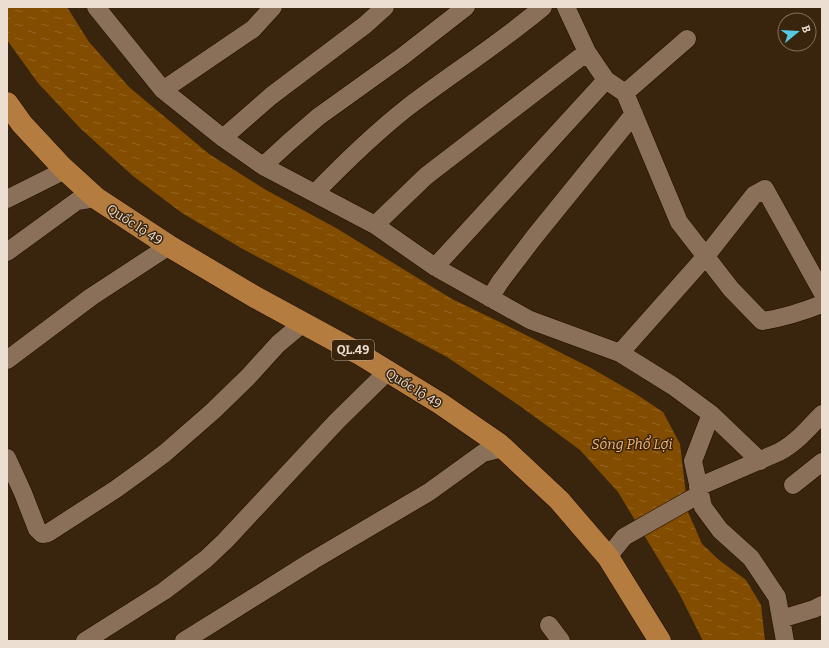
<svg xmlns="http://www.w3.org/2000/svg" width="829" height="648" viewBox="0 0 829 648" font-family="Bitter,serif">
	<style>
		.water { fill: url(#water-ripples) }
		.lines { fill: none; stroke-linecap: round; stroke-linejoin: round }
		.minor-casing { stroke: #200c00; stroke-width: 19 }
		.highway-casing { stroke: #200c00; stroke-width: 23 }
		.minor { stroke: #8a7058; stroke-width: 18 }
		.highway { stroke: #b57c40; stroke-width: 22 }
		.labels { text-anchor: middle; stroke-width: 3; stroke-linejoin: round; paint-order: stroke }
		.shield { fill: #39240d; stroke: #b6a696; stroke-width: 1 }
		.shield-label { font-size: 12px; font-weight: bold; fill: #ecded0 }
		.street-label { font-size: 13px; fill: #ecded0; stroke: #39240d }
		.water-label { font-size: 14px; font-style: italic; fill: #f5b677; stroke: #39240d }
	</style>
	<defs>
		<pattern id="water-ripples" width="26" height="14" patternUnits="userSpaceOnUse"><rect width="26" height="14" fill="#824d00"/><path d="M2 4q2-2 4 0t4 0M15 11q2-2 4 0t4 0" fill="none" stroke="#946624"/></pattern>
	</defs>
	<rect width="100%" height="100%" fill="#39240d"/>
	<path class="water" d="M7 7H67L89 42 129 87 209 154 266 190 336 228 452 299 518 331 591 368 636 394 663 412 680 444 688 512 702 544 719 560 746 580 761 605 765 641H703L679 593 618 492 580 450 520 406 447 357 241 248 182 213 133 176 81 129 38 83 7 40Z"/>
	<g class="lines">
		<defs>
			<path id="minor" d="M96 7 163 90 223 138 263 166 375 225 435 267 530 320 620 353 673 386 711 414 693 461 703 507 720 530 751 558 777 597 785 641
				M566 7 587 52 606 80 625 93 679 222 731 289 762 321C783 318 802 312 822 304
				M163 90 253 29 273 7
				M625 93 687 39
				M223 138 271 96 365 25 385 7
				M263 166 288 143 318 117 403 56 466 7
				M315 193C344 163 375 133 408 107 453 73 500 43 543 7
				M7 199 65 170
				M375 225 426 176 587 52
				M7 252 77 201 96 198
				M435 267 606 80
				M490 298 500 282 535 236 634 114
				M620 353 706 256 754 195 765 189 822 292
				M7 360 91 297 169 246
				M711 414 760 461
				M7 458 23 493 37 529 42 534 48 533 116 489 145 468 165 453 213 411 248 377 278 344 303 323
				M793 485 822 462
				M698 487 779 452C796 443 809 428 822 414
				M608 557 624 537 691 499 700 495
				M781 619 814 609 822 605
				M549 625 561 641
				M85 641 164 591 206 559 225 541 337 421 388 371
				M184 641 312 561 429 492 483 453 503 448"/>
			<path id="highway" d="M7 103 22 124 62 167 96 198 169 246 255 297 358 353 441 404 499 444 559 500 608 557 660 641"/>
		</defs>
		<use href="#minor" class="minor-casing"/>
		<use href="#highway" class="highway-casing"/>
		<use href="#minor" class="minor"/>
		<use href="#highway" class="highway"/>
	</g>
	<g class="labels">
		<rect class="shield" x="332" y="340" width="42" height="20" rx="3"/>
		<g class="shield-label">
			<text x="353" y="354">QL.49</text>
		</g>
		<g class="street-label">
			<text transform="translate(135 224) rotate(33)" y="5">Quốc lộ 49</text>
			<text transform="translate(414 388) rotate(32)" y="5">Quốc lộ 49</text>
		</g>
		<g class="water-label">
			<text x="632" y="449">Sông Phổ Lợi</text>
		</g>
	</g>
	<rect width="829" height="648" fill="none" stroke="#ecded0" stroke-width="16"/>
	<g transform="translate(797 32) rotate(72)"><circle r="19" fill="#39240d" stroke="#816e5b"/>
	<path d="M0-3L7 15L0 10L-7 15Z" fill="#57c9e2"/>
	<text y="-6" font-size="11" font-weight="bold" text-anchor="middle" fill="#ecded0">B</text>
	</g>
</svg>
